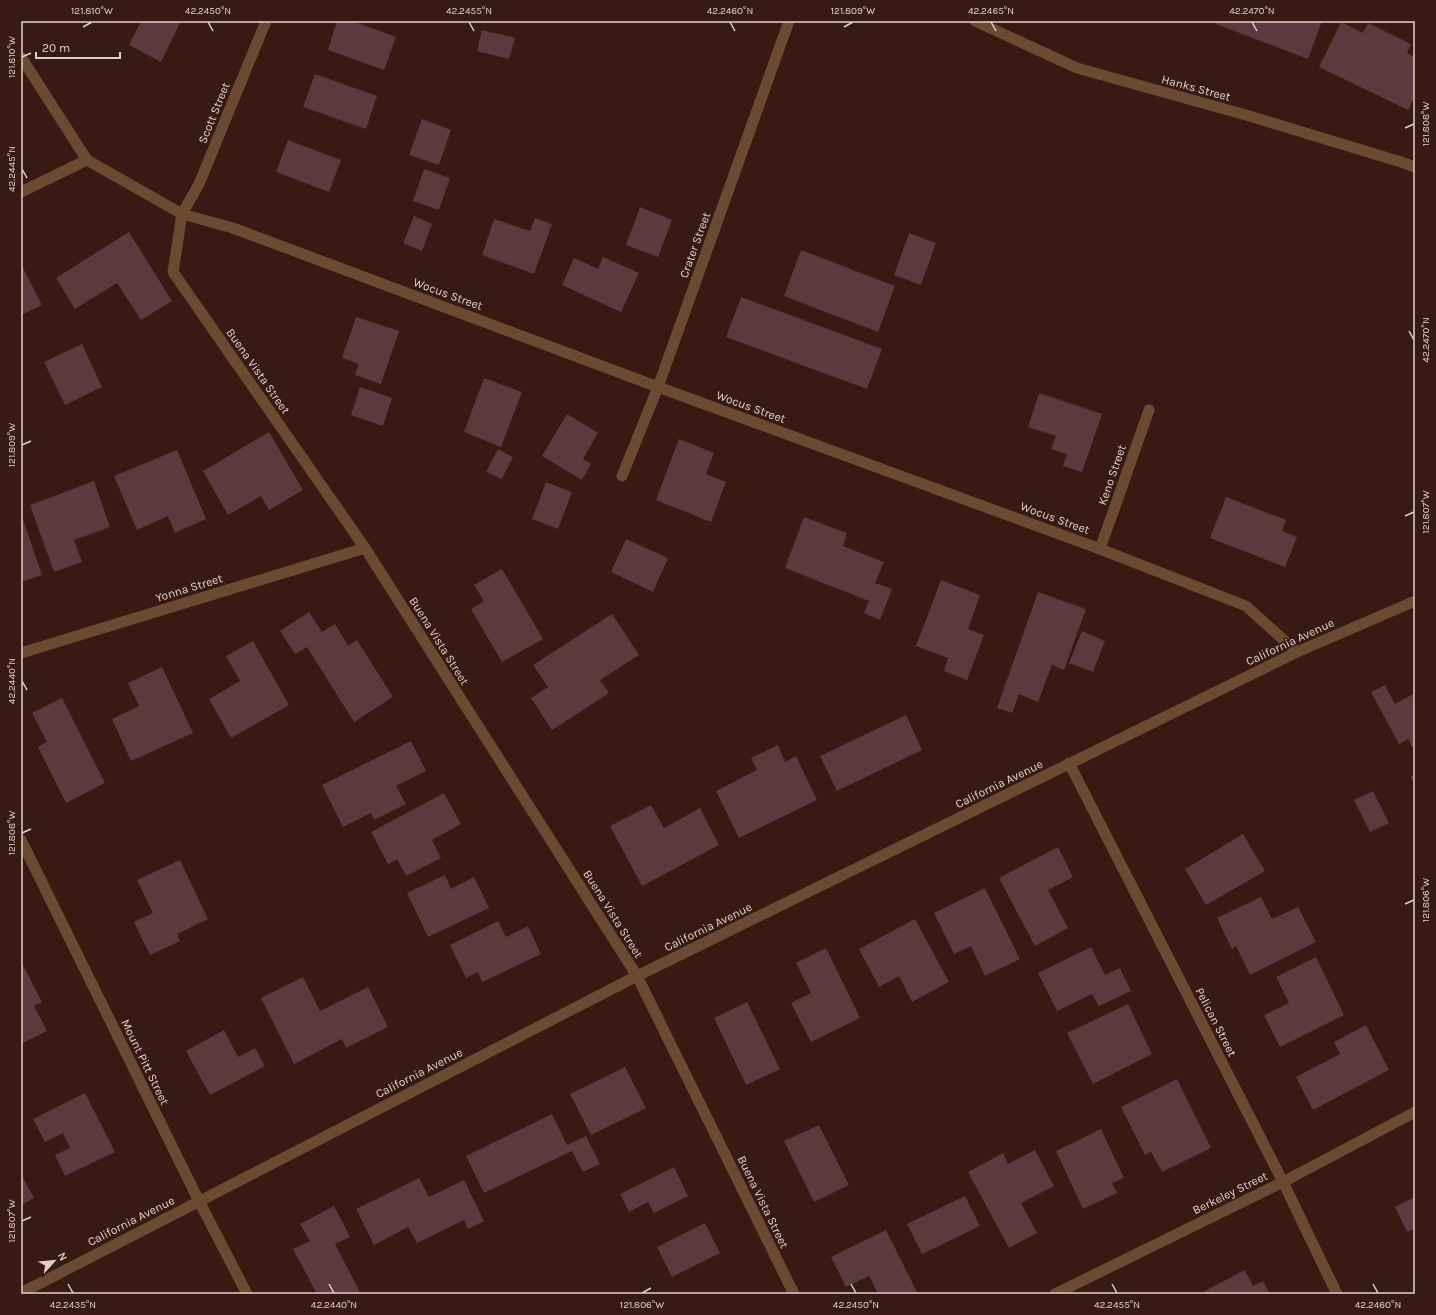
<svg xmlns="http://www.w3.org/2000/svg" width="1436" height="1315" viewBox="0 0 1436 1315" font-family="Karla,sans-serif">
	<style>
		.building { fill: #5a3a3f }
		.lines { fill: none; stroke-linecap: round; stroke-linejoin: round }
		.minor { stroke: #6a4b32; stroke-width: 11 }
		.tertiary { stroke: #6a4b32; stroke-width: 11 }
		.ticks { fill: none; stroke: #e2cfca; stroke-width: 1.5 }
		.labels { text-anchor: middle; stroke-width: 3.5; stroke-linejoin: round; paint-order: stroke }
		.street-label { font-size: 12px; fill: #e2cfca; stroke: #361a13 }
		.neatline { fill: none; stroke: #e2cfca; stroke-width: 1.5 }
		.ticks-label { font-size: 10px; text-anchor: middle; fill: #e2cfca }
	</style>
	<rect width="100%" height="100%" fill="#361a13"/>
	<path class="building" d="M141 21H181L161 62 129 45Z
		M337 21H352L396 37 384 70 328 50Z
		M1217 21H1322L1308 59 1216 24Z
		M1341 22 1363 33 1368 23 1411 44 1407 53 1415 57V96L1408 110 1319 67Z
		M482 30 515 38 509 59 477 51Z
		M315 74 377 96 366 129 303 107Z
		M422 119 451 130 439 165 409 155Z
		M288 140 341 160 329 192 276 172Z
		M424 169 450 178 439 210 413 201Z
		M640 207 672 220 658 257 626 245Z
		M414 216 432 224 422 251 403 243Z
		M535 218 552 224 534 274 482 255 494 219 530 231Z
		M129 232 172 301 141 320 117 283 75 309 56 278Z
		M909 233 936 243 921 285 894 275Z
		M801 250 895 286 878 332 784 296Z
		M603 257 639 273 621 312 562 285 574 258 598 269Z
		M21 264 42 305 21 315Z
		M741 297 882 349 867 389 726 337Z
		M356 317 399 331 381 384 355 375 359 364 342 358Z
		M82 344 102 387 65 405 44 362Z
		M484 378 522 392 501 447 464 432Z
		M360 387 392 398 383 426 351 415Z
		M1039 393 1102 414 1082 472 1063 466 1067 454 1051 449 1056 436 1028 427Z
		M567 414 598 433 583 459 591 464 582 480 542 456Z
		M269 432 303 490 269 510 261 496 228 515 203 471Z
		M679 439 714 453 706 474 726 482 711 522 656 500Z
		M498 449 513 457 502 479 486 472Z
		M177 450 206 519 175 533 168 516 137 530 114 476Z
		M94 481 110 527 74 540 82 562 54 572 30 505Z
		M546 482 572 492 558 529 532 519Z
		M1226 497 1286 520 1282 531 1297 537 1285 567 1210 538Z
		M21 514 42 575 21 582Z
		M804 517 847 533 843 546 884 562 875 583 892 589 880 620 864 613 869 601 785 568Z
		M626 539 668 558 653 592 611 572Z
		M502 569 543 639 502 662 471 609 484 601 474 585Z
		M941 580 980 595 968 629 984 635 967 680 944 671 948 658 916 646Z
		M1038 592 1086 609 1064 670 1052 665 1038 702 1019 694 1012 713 997 708Z
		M309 612 322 632 335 624 348 646 357 640 393 697 354 722 307 647 295 654 280 631Z
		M612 614 639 655 600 680 609 693 552 730 531 698 548 687 533 665Z
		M1082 631 1105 641 1093 672 1069 663Z
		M253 641 289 705 231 738 209 699 240 681 226 656Z
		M162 667 193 733 131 761 112 719 139 706 128 683Z
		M1385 685 1395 704 1415 693V752L1408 739 1399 744 1371 692Z
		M62 698 105 783 66 803 38 747 47 742 32 713Z
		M906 715 922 750 837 791 820 756Z
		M411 741 426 771 396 786 406 804 374 820 371 813 343 827 322 785Z
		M778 745 785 762 796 756 817 800 739 838 716 791 757 770 751 758Z
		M1415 774V786L1411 777Z
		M1373 791 1389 823 1370 832 1354 800Z
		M444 793 461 824 432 840 441 858 406 876 397 859 388 864 371 832Z
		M651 805 664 828 700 808 719 845 642 886 610 826Z
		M1243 834 1265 871 1206 905 1185 869Z
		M1058 847 1073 877 1048 890 1068 928 1035 946 999 878Z
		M180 860 208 919 177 934 180 941 150 955 134 922 153 913 137 880Z
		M445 875 451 889 474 877 489 908 428 937 407 893Z
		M985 888 1020 959 985 976 971 946 954 954 934 913Z
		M1261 897 1272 919 1298 907 1316 942 1250 975 1236 946 1232 949 1217 918Z
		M915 919 949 982 912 1002 899 976 879 987 859 949Z
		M498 921 506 937 528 926 541 954 482 982 478 972 466 978 450 945Z
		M1091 947 1105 975 1120 968 1131 991 1099 1006 1092 994 1057 1011 1038 973Z
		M826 948 860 1018 811 1042 791 1003 811 993 796 963Z
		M1316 957 1344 1015 1280 1047 1264 1015 1289 1003 1276 977Z
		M21 961 42 1002 34 1006 47 1031 21 1044Z
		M303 977 320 1011 368 987 388 1027 346 1048 342 1039 294 1064 261 998Z
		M747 1002 780 1069 746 1085 714 1018Z
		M1128 1004 1152 1054 1093 1084 1067 1033Z
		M1366 1025 1389 1070 1313 1110 1296 1077 1340 1054 1334 1042Z
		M224 1030 238 1057 255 1048 265 1066 210 1095 186 1051Z
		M625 1067 646 1108 591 1135 570 1094Z
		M1177 1079 1211 1148 1162 1172 1151 1152 1145 1155 1121 1107Z
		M85 1093 115 1152 65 1176 55 1155 70 1148 63 1133 45 1142 33 1119Z
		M552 1114 567 1145 586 1136 600 1164 583 1172 572 1151 484 1193 466 1156Z
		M819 1125 849 1185 814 1202 784 1141Z
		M1101 1129 1124 1178 1112 1183 1117 1193 1083 1209 1056 1151Z
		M1035 1150 1054 1186 1021 1203 1037 1233 1009 1248 968 1172 1003 1153 1008 1164Z
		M674 1167 688 1196 654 1213 648 1202 629 1212 620 1194Z
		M21 1174 34 1198 21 1205Z
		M419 1178 429 1197 464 1180 484 1221 468 1229 464 1220 417 1243 408 1227 374 1245 356 1209Z
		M965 1196 980 1226 922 1254 907 1224Z
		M1415 1197V1228L1407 1232 1395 1207Z
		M334 1206 350 1237 335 1244 361 1294H317L293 1249 310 1241 300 1224Z
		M705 1223 720 1253 672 1277 657 1247Z
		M886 1230 918 1294H878L869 1276 846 1287 831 1257Z
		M1245 1270 1253 1286 1263 1281 1270 1294H1199Z"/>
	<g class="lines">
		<path class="minor" d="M266 21 199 184 182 214 233 228 658 387 1100 549 1246 606 1297 652
			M975 21 1077 68 1246 115 1401 162 1415 167
			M21 57 87 160 182 214 173 272 365 548 637 976 794 1294
			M21 192 87 160
			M622 476 658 387 789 21
			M1100 549 1149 410
			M21 653 365 548
			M1069 763 1283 1182 1337 1294
			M21 840 199 1201 247 1294
			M1055 1294 1283 1182 1415 1112"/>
		<path class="tertiary" d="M21 1293 637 976 1297 652 1415 601"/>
	</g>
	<path class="ticks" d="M208 22 213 31M469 22 474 31M730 22 735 31M991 22 996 31M1252 22 1257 31M83 27 92 22M844 27 853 22M22 57 31 53M1405 128 1414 124M22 169 27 178M1409 331 1414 340M22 445 31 441M1405 516 1414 512M22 681 27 690M22 833 31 829M1405 904 1414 900M22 1221 31 1217M68 1284 73 1293M329 1284 334 1293M851 1284 856 1293M1112 1284 1117 1293M1373 1284 1378 1293M642 1293 651 1288"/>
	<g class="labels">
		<g class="street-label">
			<text transform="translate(1196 88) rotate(15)" y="4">Hanks Street</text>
			<text transform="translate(214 113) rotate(-68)" y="4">Scott Street</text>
			<text transform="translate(695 245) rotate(-70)" y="4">Crater Street</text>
			<text transform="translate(448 294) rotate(20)" y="4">Wocus Street</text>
			<text transform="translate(258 371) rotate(55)" y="4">Buena Vista Street</text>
			<text transform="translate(751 407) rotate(20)" y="4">Wocus Street</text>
			<text transform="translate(1112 475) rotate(-71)" y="4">Keno Street</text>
			<text transform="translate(1055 518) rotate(20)" y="4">Wocus Street</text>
			<text transform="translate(189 588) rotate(-17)" y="4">Yonna Street</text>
			<text transform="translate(439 641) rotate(58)" y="4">Buena Vista Street</text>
			<text transform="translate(1290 642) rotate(-25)" y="4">California Avenue</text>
			<text transform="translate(999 784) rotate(-26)" y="4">California Avenue</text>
			<text transform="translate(613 914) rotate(58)" y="4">Buena Vista Street</text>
			<text transform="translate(708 927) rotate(-26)" y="4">California Avenue</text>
			<text transform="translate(1216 1022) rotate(63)" y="4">Pelican Street</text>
			<text transform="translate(145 1062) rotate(64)" y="4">Mount Pitt Street</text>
			<text transform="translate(419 1073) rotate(-27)" y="4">California Avenue</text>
			<text transform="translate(1230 1193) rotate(-26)" y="4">Berkeley Street</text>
			<text transform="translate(763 1202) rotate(64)" y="4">Buena Vista Street</text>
			<text transform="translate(131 1221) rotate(-27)" y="4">California Avenue</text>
		</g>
	</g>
	<rect width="1436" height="1315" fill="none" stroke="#361a13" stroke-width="44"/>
	<g transform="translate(54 1261) rotate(63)" stroke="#361a13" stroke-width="3" paint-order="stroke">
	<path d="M0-3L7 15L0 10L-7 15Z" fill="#e2cfca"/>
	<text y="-6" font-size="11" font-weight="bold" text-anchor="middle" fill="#e2cfca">N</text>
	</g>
	<path d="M36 52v6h84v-6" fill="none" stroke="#e2cfca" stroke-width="2"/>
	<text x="42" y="52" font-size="12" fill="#e2cfca" stroke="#361a13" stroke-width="3" paint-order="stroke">20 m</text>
	<rect x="22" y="22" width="1392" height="1271" class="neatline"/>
	<g class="ticks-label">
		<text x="92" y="14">121.810°W</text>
		<text x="208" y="14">42.2450°N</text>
		<text x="469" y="14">42.2455°N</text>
		<text x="730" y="14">42.2460°N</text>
		<text x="853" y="14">121.809°W</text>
		<text x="991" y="14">42.2465°N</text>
		<text x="1252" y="14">42.2470°N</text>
		<text transform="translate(11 57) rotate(-90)" y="4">121.810°W</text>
		<text transform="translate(1425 124) rotate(-90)" y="4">121.808°W</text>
		<text transform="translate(11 169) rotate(-90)" y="4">42.2445°N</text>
		<text transform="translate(1425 340) rotate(-90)" y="4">42.2470°N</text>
		<text transform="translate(11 445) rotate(-90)" y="4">121.809°W</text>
		<text transform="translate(1425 512) rotate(-90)" y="4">121.807°W</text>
		<text transform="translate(11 681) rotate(-90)" y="4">42.2440°N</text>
		<text transform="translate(11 833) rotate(-90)" y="4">121.808°W</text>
		<text transform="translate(1425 900) rotate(-90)" y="4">121.806°W</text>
		<text transform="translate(11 1221) rotate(-90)" y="4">121.807°W</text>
		<text x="73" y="1308">42.2435°N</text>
		<text x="334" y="1308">42.2440°N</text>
		<text x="642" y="1308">121.806°W</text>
		<text x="856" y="1308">42.2450°N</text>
		<text x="1117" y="1308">42.2455°N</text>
		<text x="1378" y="1308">42.2460°N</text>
	</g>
</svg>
